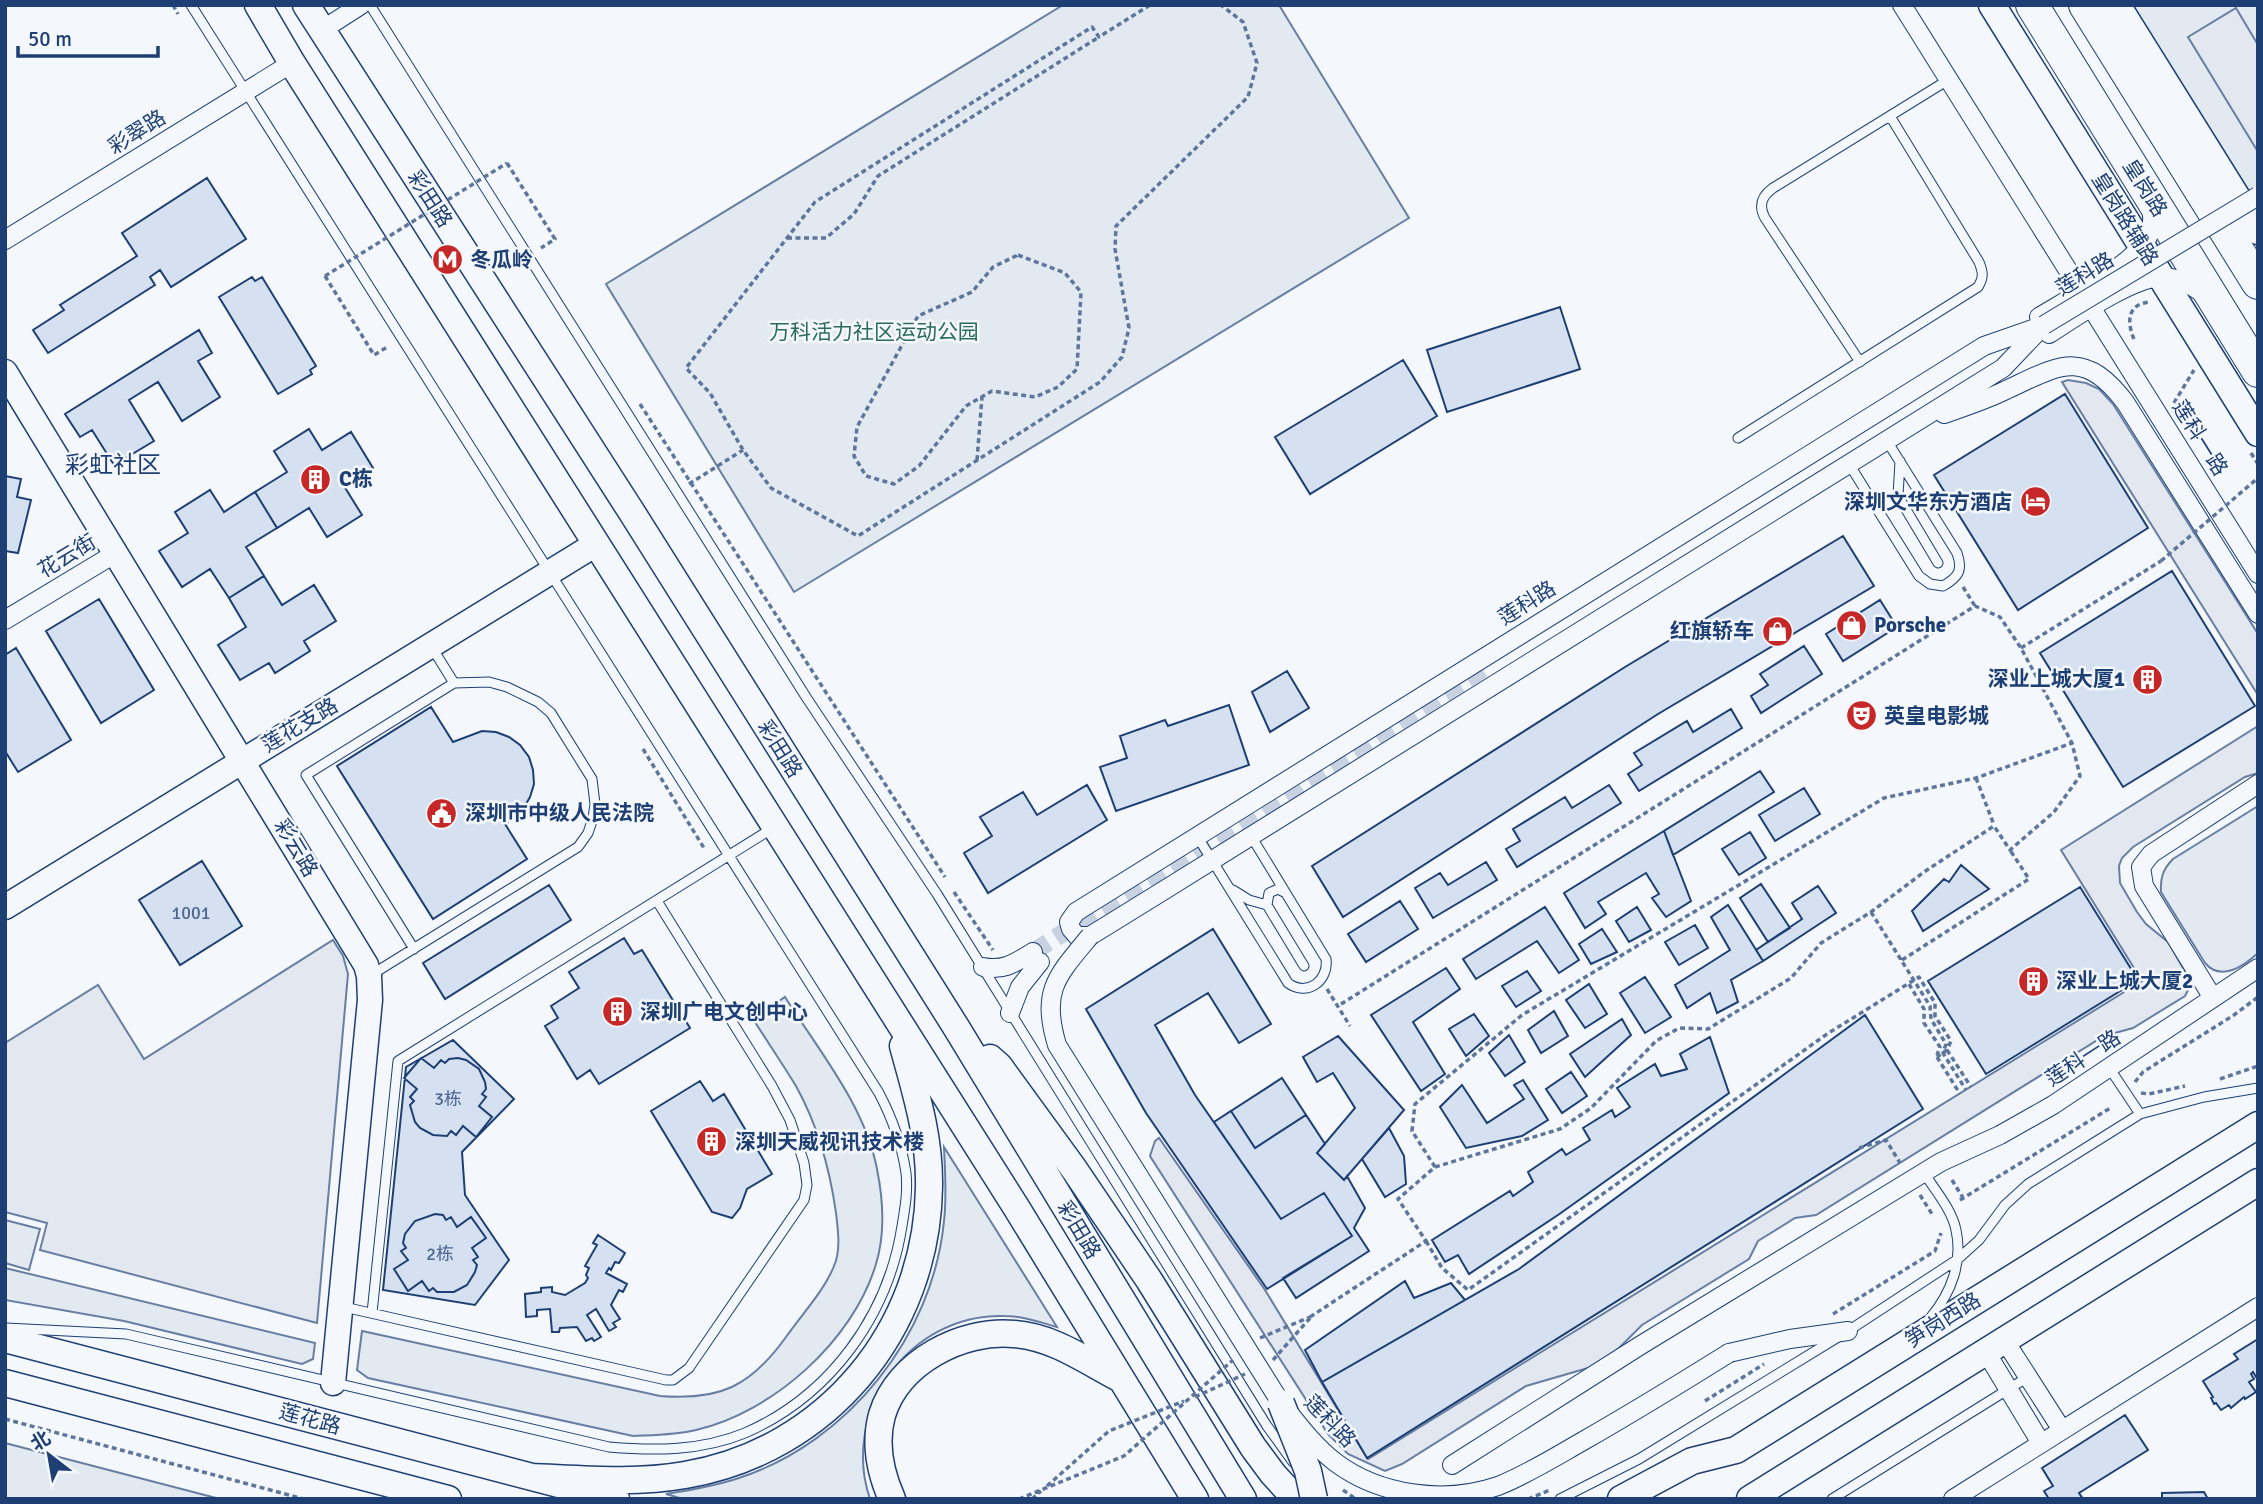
<svg xmlns="http://www.w3.org/2000/svg" width="2263" height="1504" viewBox="0 0 2263 1504" font-family="Signika,'Noto Sans SC',sans-serif">
	<style>
		.green { fill: #e3e9f0; stroke: #687fa3; stroke-width: 2 }
		.parking { fill: #e3e8f0; stroke: #687fa3; stroke-width: 2 }
		.building { fill: #d5e0f0; stroke: #1d3f73; stroke-width: 2 }
		.lines { fill: none; stroke-linecap: round; stroke-linejoin: round }
		.street-tunnel { stroke: #c9d2e0; stroke-width: 18; stroke-dasharray: 18 9; stroke-linecap: butt }
		.lane-casing { stroke: #1d3f73; stroke-width: 11 }
		.street-casing { stroke: #1d3f73; stroke-width: 20 }
		.secondary-casing { stroke: #1d3f73; stroke-width: 27 }
		.primary-casing { stroke: #1d3f73; stroke-width: 29 }
		.highway-casing { stroke: #1d3f73; stroke-width: 34 }
		.path { stroke: #5e769c; stroke-width: 3.5; stroke-dasharray: 5 3.5; stroke-linecap: butt }
		.lane { stroke: #f4f7fb; stroke-width: 9 }
		.street { stroke: #f4f7fb; stroke-width: 18 }
		.secondary { stroke: #f4f7fb; stroke-width: 24 }
		.primary { stroke: #f4f7fb; stroke-width: 26 }
		.highway { stroke: #f4f7fb; stroke-width: 32 }
		.street-bridge-casing { stroke: #1d3f73; stroke-width: 20; stroke-linecap: butt }
		.primary-bridge-casing { stroke: #1d3f73; stroke-width: 29; stroke-linecap: butt }
		.path-bridge { stroke: #5e769c; stroke-width: 3.5; stroke-dasharray: 5 3.5; stroke-linecap: butt }
		.street-bridge { stroke: #f4f7fb; stroke-width: 18 }
		.primary-bridge { stroke: #f4f7fb; stroke-width: 26 }
		.labels { text-anchor: middle; stroke-width: 5; stroke-linejoin: round; paint-order: stroke }
		.number-label { font-size: 18px; fill: #4b6792 }
		.street-label { font-size: 21px; fill: #1d3f73; stroke: #f4f7fb }
		.poi-label { font-size: 21px; font-weight: bold; fill: #1d3f73; stroke: #f4f7fb; text-anchor: start }
		.park-label { font-size: 21px; fill: #2c6c60; stroke: #f4f7fb }
		.quarter-label { font-size: 24px; fill: #1d3f73; stroke: #f4f7fb }
	</style>
	<rect width="100%" height="100%" fill="#f4f7fb"/>
	<path class="green" d="M1063 5H1279L1409 218 794 592 606 284Z
		M2128 5H2258V210Z
		M2258 806V953C2244 966 2221 982 2205 963L2161 892C2160 878 2163 869 2173 859Z
		M785 997C819 1051 865 1106 877 1169 883 1199 885 1235 876 1264 853 1341 773 1412 696 1430 675 1435 654 1435 633 1436L368 1378 357 1370 362 1331 660 1396C720 1401 751 1386 786 1337 802 1314 824 1291 834 1266 841 1251 838 1229 836 1213 830 1170 817 1124 796 1086 782 1063 767 1041 753 1019Z
		M944 1147 1057 1327C1039 1322 1023 1316 1004 1316 910 1313 840 1411 870 1499H683L666 1494C691 1490 715 1486 739 1478 848 1442 933 1336 944 1221 947 1196 945 1172 944 1147Z
		M5 1220 40 1229 29 1270 5 1263Z
		M5 1268 315 1343 313 1359 302 1364 124 1321 5 1300Z
		M5 1443 220 1499H5Z"/>
	<path class="parking" d="M2236 8 2258 45V152L2188 37Z
		M2068 380 2086 383 2099 389 2113 404 2258 634V695L2062 382Z
		M2258 726V773L2245 777 2133 847 2122 858 2119 866 2120 883 2137 912 2146 924 2168 942 2187 975 2189 988 2185 996 2133 1028 2104 1036 1816 1215 1795 1218 1758 1241 1749 1259 1642 1325 1613 1354 1588 1368 1526 1386 1402 1464 1385 1471 1348 1454 1328 1434 1150 1156 1155 1141 1159 1138 1265 1290 1368 1459 2142 981 2061 850Z
		M333 940 343 956 348 974 317 1323 40 1250 47 1223 5 1212V1043L98 985 144 1059Z"/>
	<path class="building" d="M207 178 246 239 171 287 160 270 150 277 155 285 48 353 33 330 64 310 60 305 137 256 122 233Z
		M252 277 255 281 262 277 316 366 310 370 312 374 278 394 219 297Z
		M1560 307 1580 369 1447 412 1427 350Z
		M199 330 212 353 198 361 220 397 182 421 158 382 129 400 154 441 114 465 92 430 80 437 65 414Z
		M1403 360 1437 416 1310 494 1275 437Z
		M2065 394 2148 528 2018 610 1934 475Z
		M309 429 322 450 351 432 373 468 344 486 362 515 327 537 309 508 277 528 255 492 287 472 274 451Z
		M5 476 21 479 17 497 31 500 18 553 5 551Z
		M210 490 224 512 255 492 277 528 246 547 264 576 229 598 210 569 182 587 159 551 188 533 175 512Z
		M1843 536 1874 586 1658 714 1343 917 1312 866 1625 667Z
		M2172 571 2255 706 2123 787 2040 653Z
		M264 576 282 605 314 585 336 621 304 641 310 651 275 673 269 663 240 680 218 645 246 627 229 598Z
		M99 599 154 690 101 723 46 631Z
		M1880 600 1897 627 1843 661 1826 634Z
		M1804 646 1822 674 1761 713 1751 696 1768 685 1760 674Z
		M16 648 71 740 18 772 5 751V655Z
		M1287 671 1309 708 1270 732 1252 692Z
		M1229 705 1249 765 1116 811 1100 767 1127 758 1120 736 1165 720 1168 726Z
		M431 707 453 742 482 731 496 732 509 737 520 745 529 757 533 770 534 784 530 797 523 809 505 824 527 859 433 919 337 766Z
		M1731 709 1742 728 1639 791 1628 774 1642 765 1634 753 1687 721 1693 732Z
		M1760 771 1774 792 1673 855 1664 831Z
		M1087 785 1107 820 988 893 964 853 992 836 980 817 1023 792 1037 815Z
		M1609 785 1621 803 1517 867 1506 849 1520 841 1513 829 1565 797 1572 808Z
		M1804 788 1820 814 1775 841 1759 815Z
		M1664 831 1691 901 1666 917 1652 898 1659 894 1646 873 1598 902 1606 914 1585 928 1564 893Z
		M1750 832 1766 858 1739 875 1722 849Z
		M202 861 242 926 180 965 139 900Z
		M1486 862 1497 880 1433 918 1415 888 1440 873 1448 885Z
		M1961 865 1989 889 1923 931 1912 911 1944 879 1949 882Z
		M1761 884 1790 928 1768 942 1740 898Z
		M549 885 571 920 445 999 423 963Z
		M1818 886 1836 913 1763 961 1756 950 1802 919 1792 903Z
		M2080 887 2138 980 1986 1074 1928 981Z
		M1400 901 1418 929 1366 962 1348 934Z
		M1728 905 1763 961 1731 980 1738 1002 1717 1013 1710 993 1687 1008 1675 985 1730 950 1711 917Z
		M1545 907 1579 960 1559 973 1537 941 1476 979 1463 959Z
		M1637 907 1651 930 1629 942 1616 921Z
		M1695 925 1708 948 1679 965 1665 942Z
		M1213 929 1271 1024 1239 1043 1208 993 1155 1025 1195 1095 1281 1219 1324 1193 1352 1236 1267 1289 1146 1113 1086 1009Z
		M1602 929 1617 952 1591 964 1579 944Z
		M624 938 634 954 642 950 690 1028 599 1084 590 1070 577 1079 545 1026 558 1018 551 1006 579 988 569 972Z
		M1446 968 1460 989 1413 1022 1445 1074 1421 1091 1371 1015Z
		M1527 971 1541 991 1516 1007 1502 986Z
		M1645 977 1671 1017 1645 1033 1620 993Z
		M1589 984 1607 1014 1585 1028 1566 1000Z
		M1554 1011 1568 1036 1541 1053 1528 1030Z
		M1474 1014 1489 1036 1466 1056 1449 1029Z
		M1865 1015 1923 1109 1367 1458 1322 1382 1519 1269Z
		M1622 1019 1631 1035 1585 1077 1570 1054Z
		M1509 1035 1525 1062 1505 1076 1489 1053Z
		M1338 1036 1404 1110 1344 1180 1317 1153 1355 1108 1333 1073 1317 1082 1303 1057Z
		M1710 1037 1729 1093 1558 1215 1469 1274 1458 1255 1445 1262 1432 1240 1510 1191 1513 1196 1533 1182 1528 1172 1562 1149 1566 1155 1590 1140 1583 1128 1612 1110 1615 1117 1630 1107 1617 1088 1655 1064 1661 1076 1687 1069 1680 1054Z
		M453 1040 514 1099 462 1152 465 1195 509 1260 475 1305 383 1290 406 1067Z
		M421 1058 434 1068 441 1060 445 1063 449 1059 458 1058 466 1060 479 1069 485 1082 486 1089 482 1094 486 1097 479 1106 492 1117 476 1137 463 1126 456 1135 451 1131 447 1136 433 1135 420 1128 415 1122 410 1105 414 1101 410 1097 417 1089 404 1078Z
		M1571 1072 1587 1096 1562 1113 1546 1089Z
		M1282 1078 1306 1115 1255 1148 1231 1111Z
		M1523 1080 1548 1120 1522 1136 1466 1148 1440 1107 1462 1085 1487 1123 1524 1099 1514 1085Z
		M700 1081 713 1101 724 1094 772 1174 747 1189 740 1208 732 1218 712 1212 651 1111Z
		M1231 1111 1255 1148 1306 1115 1325 1144 1317 1153 1344 1180 1347 1176 1365 1208 1354 1228 1369 1251 1296 1298 1283 1278 1352 1236 1324 1193 1281 1219 1214 1122Z
		M1389 1128 1404 1156 1406 1184 1385 1197 1362 1159Z
		M435 1214 443 1215 446 1220 451 1217 457 1227 471 1217 486 1238 472 1248 478 1257 473 1260 477 1265 475 1272 467 1285 454 1292H437L433 1288 429 1291 422 1281 408 1291 394 1269 408 1260 401 1251 406 1248 403 1243 405 1234 415 1221Z
		M598 1235 625 1253 619 1263 615 1262 611 1270 609 1268 606 1273 627 1284 623 1292 619 1290 611 1305 620 1319 613 1323 616 1327 609 1331 596 1309 587 1315 601 1337 594 1341 592 1338 586 1341 577 1327 560 1328 559 1332H552L550 1309 537 1310V1316L526 1317 525 1294 541 1292V1288L552 1287V1292L565 1295 585 1283 588 1278 586 1275 589 1268 585 1266 597 1245 593 1243Z
		M1405 1281 1414 1298 1451 1283 1465 1300 1322 1382 1305 1350Z
		M2258 1339V1380L2253 1372 2251 1374 2254 1379 2249 1382 2256 1392 2245 1399 2244 1397 2231 1408 2229 1405 2221 1410 2216 1403 2214 1404 2211 1398 2213 1397 2203 1381 2238 1359 2234 1354Z
		M2125 1415 2148 1450 2079 1493 2083 1499H2049L2044 1491 2053 1486 2042 1468Z
		M2204 1492 2208 1499H2162V1493Z"/>
	<g class="lines">
		<path class="street-tunnel" d="M1033 952 1486 667"/>
		<defs>
			<path id="lane" d="M370 5 806 697 937 894 1267 1426 1293 1462
				M1860 362 1765 218C1758 205 1762 196 1773 188L1948 80
				M1738 438 1978 287C1984 277 1983 272 1979 262L1890 116
				M1900 461 1898 496 1938 563
				M1849 464 1919 576 1930 584 1943 586C1959 577 1963 570 1957 553L1887 441
				M431 646 454 683
				M1197 836 1288 983C1307 997 1329 981 1326 959L1251 836
				M1233 890 1249 900 1267 905
				M1284 892 1278 889 1269 893 1267 905 1304 966
				M371 975 578 847 588 833 593 818 595 804 592 779 551 713 538 702 507 687 489 682 454 683 306 775 414 949
				M2110 1069 2140 1114
				M1924 1173C1935 1190 1952 1210 1956 1230 1963 1262 1951 1293 1931 1317
				M344 1307 666 1380H673L689 1368 804 1200 807 1185 804 1163 790 1120 772 1086 657 901
				M372 1313 398 1061 773 828
				M6 1328 126 1334 609 1447C655 1451 701 1451 745 1433 830 1396 888 1316 902 1226 905 1208 908 1191 906 1173 902 1145 892 1118 879 1093L191 5
				M1560 1499 1639 1459 1848 1331 1958 1259 1979 1240 2005 1205 2028 1184 2140 1114 2204 1097 2258 1088
				M1832 1499 2028 1377"/>
			<path id="street" d="M1902 5 2258 574
				M322 30 361 5
				M5 240 292 63
				M2039 317C2067 300 2132 265 2147 239 2152 229 2154 217 2150 206
				M2044 325 2003 368 1166 889 1090 936H1077L1071 929 1069 922 1076 912 1984 346Z
				M2049 334C2076 317 2130 279 2160 277 2176 276 2193 286 2205 295
				M1944 414C1964 407 1986 400 2006 390 2058 366 2083 347 2125 402L2258 614
				M5 620 116 553
				M983 967C1004 971 1015 963 1033 952
				M2213 998 2144 886 2141 867 2151 854 2258 784
				M1010 1013 1020 987 1040 962
				M2005 1341 2062 1430
				M1986 1352 2041 1443
				M1729 1353 1790 1339 1848 1331
				M1452 1465 1641 1345 1941 1162 2000 1135 2053 1105 2258 968
				M1953 1499 2258 1307"/>
			<path id="secondary" d="M5 372 366 965 369 976 370 1000 333 1383
				M5 907 596 544"/>
			<path id="primary" d="M258 5 292 63 1016 1207 1195 1499
				M306 5 631 511 956 1027 1243 1499
				M1992 5 2258 433
				M2117 5 2258 231
				M990 1058 999 1066 1074 1169 1149 1280 1253 1447 1273 1474 1296 1499
				M5 1339 616 1499
				M5 1383 448 1499
				M531 1477C582 1479 634 1484 685 1475 827 1451 927 1330 929 1187 930 1138 916 1093 903 1046
				M892 1499C880 1472 874 1444 882 1415 898 1362 962 1329 1014 1334 1054 1337 1086 1361 1121 1379
				M1621 1499 1692 1461 1736 1450 2258 1125
				M1750 1499 2258 1182"/>
			<path id="highway" d="M2032 5 2258 371
				M2085 5 2258 283"/>
		</defs>
		<use href="#lane" class="lane-casing"/>
		<use href="#street" class="street-casing"/>
		<use href="#secondary" class="secondary-casing"/>
		<use href="#primary" class="primary-casing"/>
		<use href="#highway" class="highway-casing"/>
		<path class="path" d="M173 5 178 14
			M1150 5 1099 37 1092 27 815 202 686 368 710 393 743 450 771 488 858 536 1100 382 1122 357 1129 328 1115 249 1116 226 1248 97 1257 63 1243 22 1221 5
			M507 163 555 239 541 248
			M787 238H826L854 214 878 176 1099 37
			M1018 255 1065 273 1081 292 1077 369 1058 387 1035 397 992 391 966 406 919 466 894 484 866 476 854 456 857 427 918 316 972 292 993 267Z
			M325 276 374 355 389 346
			M2134 339C2126 321 2128 303 2151 302
			M2174 403 2194 370
			M640 404 945 877
			M2251 453 2258 464
			M977 460 982 397
			M689 484 743 450
			M1963 587 1975 606
			M2021 648 2161 561
			M643 749 704 848
			M1976 778 1994 825
			M954 892 993 950
			M1871 912 1930 1006 1931 1019 1946 1044 1943 1053 1966 1090
			M1902 960 2029 879 2010 850
			M1909 984 1924 1009V1023L1940 1047 1937 1055
			M1327 989 1350 1026
			M1947 1050 1971 1087
			M1937 1057 1960 1094
			M2220 1079 2258 1066
			M2135 1082 2143 1072 2234 1015 2258 997
			M2141 1093 2149 1094 2185 1086
			M1859 1148 1886 1140 1900 1163
			M1435 1167 1412 1131 1415 1104 1522 1015 1884 798 1976 778 2072 743
			M1952 1180 1963 1198
			M1920 1195 1932 1214
			M1960 1200 2112 1107
			M1426 1241 1442 1268 1468 1290 1827 1034 1919 977 1935 1003V1016L1951 1041 1947 1050 1937 1057
			M1833 1314 1935 1251 1941 1233
			M1310 1317 1426 1241 1398 1199 1435 1167 1560 1129 1591 1108 1656 1041 1679 1028 1708 1029 1791 978 1821 943 1871 912 1924 872 1994 826 2010 850 2054 812 2080 776 2072 743 2021 648 2000 617 1975 606 1338 1006
			M1705 1401 1764 1364
			M5 1419 304 1499
			M1343 1490 1356 1499
			M1528 1499 1550 1490"/>
		<use href="#lane" class="lane"/>
		<use href="#street" class="street"/>
		<use href="#secondary" class="secondary"/>
		<use href="#primary" class="primary"/>
		<use href="#highway" class="highway"/>
		<defs>
			<path id="street-bridge" d="M2044 325 2258 196
				M1090 936C1056 977 1041 991 1057 1045L1281 1403C1298 1424 1314 1446 1335 1462 1380 1496 1445 1504 1498 1486 1528 1474 1555 1457 1583 1441 1632 1413 1681 1383 1729 1353"/>
			<path id="primary-bridge" d="M1281 1403 1308 1471 1314 1499"/>
		</defs>
		<use href="#street-bridge" class="street-bridge-casing"/>
		<use href="#primary-bridge" class="primary-bridge-casing"/>
		<path class="path-bridge" d="M325 276 507 163
			M2161 561 2258 478
			M1260 1338 1310 1317
			M1273 1360 1310 1318
			M1195 1397 1245 1374
			M1047 1486 1109 1431 1184 1401
			M1019 1499 1124 1456 1233 1360
			M1032 1499 1041 1491"/>
		<use href="#street-bridge" class="street-bridge"/>
		<use href="#primary-bridge" class="primary-bridge"/>
	</g>
	<defs>
		<symbol id="metro-disc" viewBox="-11 -11 22 22"><circle r="9.5" fill="#c62828" stroke="#f4f7fb"/><path d="M-5.5 5V-5H-3L0 0L3-5H5.5V5H3V-.5L0 4L-3-.5V5Z" fill="#fff"/></symbol>
		<symbol id="building-disc" viewBox="-11 -11 22 22"><circle r="9.5" fill="#c62828" stroke="#f4f7fb"/><path d="M-4-6H4V6H1V3H-1V6H-4ZM-2.5-4.3h1.7v1.8h-1.7ZM.8-4.3h1.7v1.8H.8ZM-2.5-1h1.7V.8h-1.7ZM.8-1h1.7V.8H.8Z" fill="#fff"/></symbol>
		<symbol id="hotel-disc" viewBox="-11 -11 22 22"><circle r="9.5" fill="#c62828" stroke="#f4f7fb"/><path d="M-6-4.5h1.5V1H6V5H4.5V3h-9V5H-6ZM-4 0a1.8 1.8 0 1 1 3.6 0ZM.5 0V-2.5h3Q6-2.5 6 0Z" fill="#fff"/></symbol>
		<symbol id="shop-disc" viewBox="-11 -11 22 22"><circle r="9.5" fill="#c62828" stroke="#f4f7fb"/><path d="M-5-2.5h2.3a2.7 3.5 0 0 1 5.4 0H5L5.5 6h-11ZM-1.5-2.5h3a1.5 2.3 0 0 0-3 0Z" fill="#fff"/></symbol>
		<symbol id="theatre-disc" viewBox="-11 -11 22 22"><circle r="9.5" fill="#c62828" stroke="#f4f7fb"/><path d="M-5-5.5Q0-4 5-5.5V0Q5 5 0 6Q-5 5-5 0ZM-3.3-2.5H-1v1.5H-3.3ZM1-2.5H3.3v1.5H1ZM-2.8 1Q0 5.5 2.8 1Z" fill="#fff"/></symbol>
		<symbol id="civic-disc" viewBox="-11 -11 22 22"><circle r="9.5" fill="#c62828" stroke="#f4f7fb"/><path d="M-.6-6.5H3V-4.5H.6V-3L4-1V1h2V6H-6V1h2V-1L-.6-3ZM-1.2 2.5V6h2.4V2.5Z" fill="#fff"/></symbol>
	</defs>
	<g fill-rule="evenodd">
		<use href="#metro-disc" x="430" y="242" width="35" height="35"/>
		<use href="#building-disc" x="298" y="462" width="35" height="35"/>
		<use href="#hotel-disc" x="2018" y="484" width="35" height="35"/>
		<use href="#shop-disc" x="1834" y="608" width="35" height="35"/>
		<use href="#shop-disc" x="1760" y="614" width="35" height="35"/>
		<use href="#building-disc" x="2130" y="662" width="35" height="35"/>
		<use href="#theatre-disc" x="1844" y="698" width="35" height="35"/>
		<use href="#civic-disc" x="424" y="796" width="35" height="35"/>
		<use href="#building-disc" x="2016" y="964" width="35" height="35"/>
		<use href="#building-disc" x="600" y="994" width="35" height="35"/>
		<use href="#building-disc" x="694" y="1124" width="35" height="35"/>
	</g>
	<g class="labels">
		<g class="number-label">
			<text x="191" y="919">1001</text>
			<text x="448" y="1105">3栋</text>
			<text x="440" y="1260">2栋</text>
		</g>
		<g class="street-label">
			<text transform="translate(137 132) rotate(-32)" y="7">彩翠路</text>
			<text transform="translate(2145 188) rotate(58)" y="7">皇岗路</text>
			<text transform="translate(430 199) rotate(57)" y="7">彩田路</text>
			<text transform="translate(2125 219) rotate(58)" y="7">皇岗路辅路</text>
			<text transform="translate(2085 274) rotate(-31)" y="7">莲科路</text>
			<text transform="translate(2200 438) rotate(58)" y="7">莲科一路</text>
			<text transform="translate(67 556) rotate(-31)" y="7">花云街</text>
			<text transform="translate(1527 603) rotate(-32)" y="7">莲科路</text>
			<text transform="translate(300 725) rotate(-31)" y="7">莲花支路</text>
			<text transform="translate(780 749) rotate(58)" y="7">彩田路</text>
			<text transform="translate(296 848) rotate(59)" y="7">彩云路</text>
			<text transform="translate(2083 1058) rotate(-33)" y="7">莲科一路</text>
			<text transform="translate(1079 1230) rotate(59)" y="7">彩田路</text>
			<text transform="translate(1943 1320) rotate(-32)" y="7">笋岗西路</text>
			<text transform="translate(310 1419) rotate(15)" y="7">莲花路</text>
			<text transform="translate(1330 1421) rotate(46)" y="7">莲科路</text>
		</g>
		<g class="poi-label">
			<text x="470" y="267">冬瓜岭</text>
			<text x="339" y="486">C栋</text>
			<text x="2012" y="509" text-anchor="end">深圳文华东方酒店</text>
			<text x="1874" y="632">Porsche</text>
			<text x="1754" y="638" text-anchor="end">红旗轿车</text>
			<text x="2125" y="686" text-anchor="end">深业上城大厦1</text>
			<text x="1884" y="723">英皇电影城</text>
			<text x="465" y="820">深圳市中级人民法院</text>
			<text x="2056" y="988">深业上城大厦2</text>
			<text x="640" y="1019">深圳广电文创中心</text>
			<text x="735" y="1149">深圳天威视讯技术楼</text>
		</g>
		<g class="park-label">
			<text x="874" y="339">万科活力社区运动公园</text>
		</g>
		<g class="quarter-label">
			<text x="113" y="473">彩虹社区</text>
		</g>
	</g>
	<rect width="2263" height="1504" fill="none" stroke="#1d3f73" stroke-width="14"/>
	<g transform="translate(49 1455) rotate(329)" stroke="#f4f7fb" stroke-width="5" paint-order="stroke">
	<path d="M0-5L12 26L0 18L-12 26Z" fill="#1d3f73"/>
	<text y="-10" font-size="19" font-weight="bold" text-anchor="middle" fill="#1d3f73">北</text>
	</g>
	<path d="M18 46v10h140v-10" fill="none" stroke="#1d3f73" stroke-width="3.5"/>
	<text x="28" y="46" font-size="21" fill="#1d3f73" stroke="#f4f7fb" stroke-width="5" paint-order="stroke">50 m</text>
</svg>
